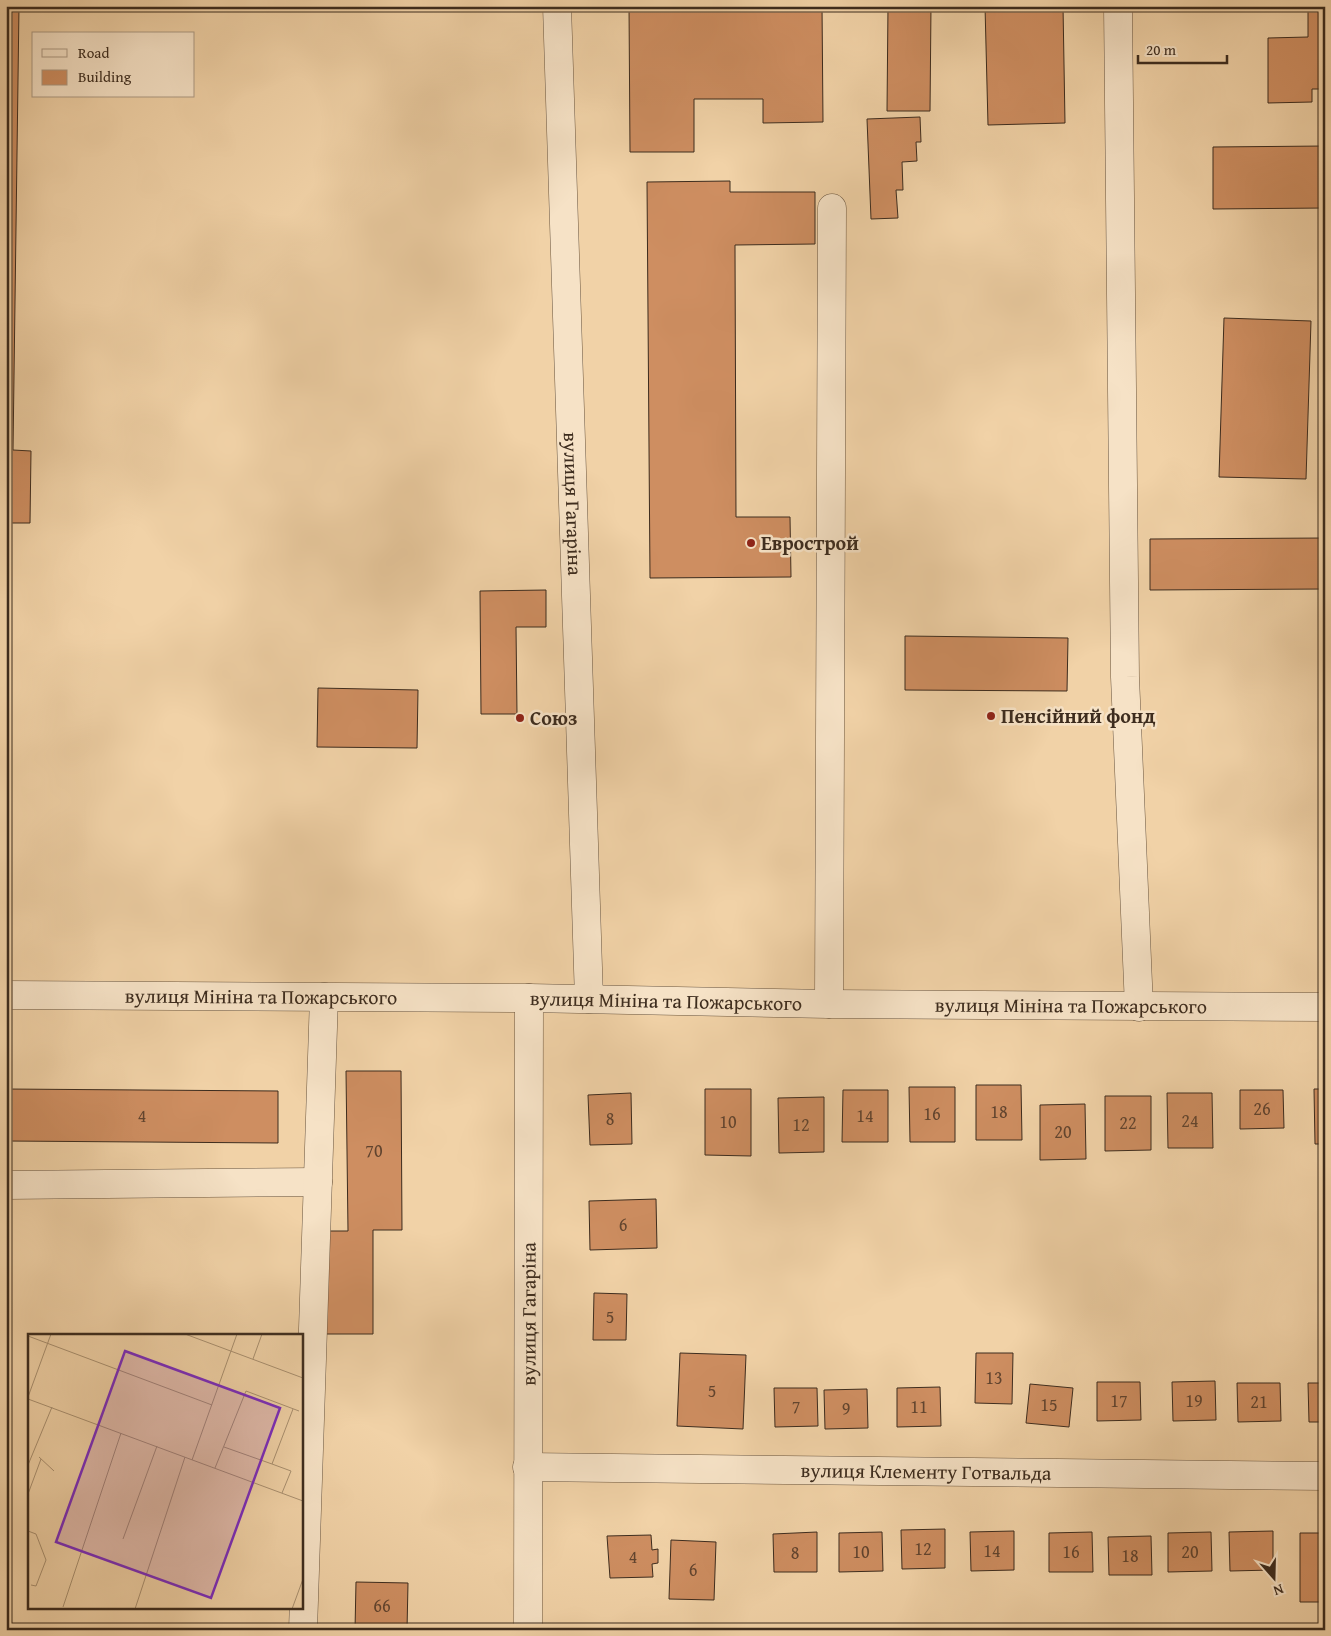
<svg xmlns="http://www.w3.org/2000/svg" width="1331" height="1636" viewBox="0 0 1331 1636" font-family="'Gentium Book Plus',serif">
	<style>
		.building { fill: #ce8e61; stroke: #3d2c1e }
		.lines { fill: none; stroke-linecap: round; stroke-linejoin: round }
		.minor-casing { stroke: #6a5640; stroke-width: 29 }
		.minor { stroke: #f6e2c6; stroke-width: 28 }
		.poi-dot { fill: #8f2418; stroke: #f6e2c6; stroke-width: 2 }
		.labels { text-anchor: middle; stroke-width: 5; stroke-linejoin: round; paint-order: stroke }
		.number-label { font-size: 18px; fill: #61442f }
		.street-label { font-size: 20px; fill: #3d2c1e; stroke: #f6e2c6 }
		.poi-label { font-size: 20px; font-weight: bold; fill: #3d2c1e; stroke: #f6e2c6; text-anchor: start }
		.inset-road { fill: none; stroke: #a99070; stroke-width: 1 }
		.view { fill: #7b2cbf; fill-opacity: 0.15; stroke: #7b2cbf; stroke-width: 2.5 }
		.inset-edge { fill: none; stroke: #3d2c1e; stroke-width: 2.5 }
	</style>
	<rect width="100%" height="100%" fill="#f1d2a7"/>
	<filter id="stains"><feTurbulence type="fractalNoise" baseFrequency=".004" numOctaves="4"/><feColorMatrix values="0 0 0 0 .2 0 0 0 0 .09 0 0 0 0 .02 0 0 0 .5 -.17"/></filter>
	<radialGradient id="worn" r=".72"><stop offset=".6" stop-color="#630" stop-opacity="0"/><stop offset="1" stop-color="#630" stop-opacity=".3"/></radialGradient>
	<path class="building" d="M6 6H19L13 450 31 451 30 523H6Z
		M629 6H822L823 122 763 123V99H694V152H630Z
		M888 6H931L930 111H887Z
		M985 6H1063L1065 123 988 125Z
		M1308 6H1325V89H1312V102L1268 103V38L1308 37Z
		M920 117 921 142H916L917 161 902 162 903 190H896L898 218 871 219 867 119Z
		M1325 146V208L1213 209V147Z
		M730 181V192H815V244L735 245 736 517H790L791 577 650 578 647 182Z
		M1224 318 1311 321 1306 479 1219 477Z
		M1325 538V589L1150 590V539Z
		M546 590V627H516L517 714H481L480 591Z
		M905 636 1068 638 1067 691 905 690Z
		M318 688 418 690 417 748 317 747Z
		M346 1071H401L402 1230H373V1334H319V1231H348Z
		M976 1085H1021L1022 1140H976Z
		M909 1087H955V1142H910Z
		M6 1089 278 1091V1143L6 1141Z
		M705 1089H751V1156L705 1155Z
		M1314 1089H1325V1144H1315Z
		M843 1090H888V1142H842Z
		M1240 1090H1283L1284 1128 1240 1129Z
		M631 1093 632 1144 590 1145 588 1095Z
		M1167 1093H1212L1213 1148H1168Z
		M1105 1096H1151V1150L1105 1151Z
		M824 1097V1152L779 1153 778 1098Z
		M1085 1104 1086 1159 1040 1160V1105Z
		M656 1199 657 1248 590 1250 589 1201Z
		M594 1293 627 1294 626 1340H593Z
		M680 1353 746 1355 743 1429 677 1426Z
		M976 1353H1013L1012 1404 975 1403Z
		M1215 1381 1216 1420 1173 1421 1172 1382Z
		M1097 1382H1140L1141 1420 1097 1421Z
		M1237 1383H1280L1281 1421 1238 1422Z
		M1308 1383H1325V1422H1309Z
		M1030 1384 1073 1388 1069 1427 1026 1423Z
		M940 1387 941 1426 897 1427V1388Z
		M774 1388H817L818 1426 775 1427Z
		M867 1389 868 1428 825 1429 824 1390Z
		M945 1529V1568L902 1569 901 1530Z
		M1014 1531V1570L971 1571 970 1532Z
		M1273 1531V1570L1230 1571 1229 1532Z
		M817 1532V1572H774L773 1534Z
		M882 1532 883 1571 839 1572V1533Z
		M1092 1532 1093 1572H1049V1533Z
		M1211 1532 1212 1571 1168 1572V1533Z
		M1300 1533H1325V1602H1300Z
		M651 1535 652 1550 658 1549V1563L652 1564 653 1577 610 1578 607 1536Z
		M1151 1536 1152 1575H1109L1108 1537Z
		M671 1540 716 1542 714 1600 669 1599Z
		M356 1582 408 1583 407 1630H355Z"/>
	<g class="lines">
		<defs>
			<g id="minor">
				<path id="s1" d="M557 6 589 999"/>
				<path d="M1118 6 1125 677 1139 1007"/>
				<path id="s2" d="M6 995 529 998 829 1004 1325 1007"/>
				<path d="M829 1004 832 208"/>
				<path d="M6 1185 318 1182"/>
				<path id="s3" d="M527 1467 1325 1476"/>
				<path d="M303 1630 324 997"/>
				<path id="s4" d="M528 1630 529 998"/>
			</g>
		</defs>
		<use href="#minor" class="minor-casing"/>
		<use href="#minor" class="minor"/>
	</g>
	<g class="poi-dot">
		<circle cx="751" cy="543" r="5"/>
		<circle cx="991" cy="716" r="5"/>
		<circle cx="520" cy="718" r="5"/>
	</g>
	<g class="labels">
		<g class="number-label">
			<text x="1262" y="1115">26</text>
			<text x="999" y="1118">18</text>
			<text x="932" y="1120">16</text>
			<text x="142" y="1122">4</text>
			<text x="865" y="1122">14</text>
			<text x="610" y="1125">8</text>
			<text x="1190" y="1127">24</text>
			<text x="728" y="1128">10</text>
			<text x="1128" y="1129">22</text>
			<text x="801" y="1131">12</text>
			<text x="1063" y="1138">20</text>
			<text x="374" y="1157">70</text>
			<text x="623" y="1231">6</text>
			<text x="610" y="1323">5</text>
			<text x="994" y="1384">13</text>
			<text x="712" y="1397">5</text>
			<text x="1119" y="1407">17</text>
			<text x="1194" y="1407">19</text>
			<text x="1259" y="1408">21</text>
			<text x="1049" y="1411">15</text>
			<text x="796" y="1413">7</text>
			<text x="919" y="1413">11</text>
			<text x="846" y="1415">9</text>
			<text x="923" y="1555">12</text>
			<text x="992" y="1557">14</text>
			<text x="861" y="1558">10</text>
			<text x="1071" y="1558">16</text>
			<text x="1190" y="1558">20</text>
			<text x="795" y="1559">8</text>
			<text x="1130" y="1562">18</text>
			<text x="633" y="1563">4</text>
			<text x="693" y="1576">6</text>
			<text x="382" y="1612">66</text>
		</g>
		<g class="street-label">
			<text dy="7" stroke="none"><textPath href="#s1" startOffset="498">вулиця Гагаріна</textPath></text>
			<text dy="7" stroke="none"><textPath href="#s2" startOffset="255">вулиця Мініна та Пожарського</textPath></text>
			<text dy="7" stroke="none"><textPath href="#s2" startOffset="660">вулиця Мініна та Пожарського</textPath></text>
			<text dy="7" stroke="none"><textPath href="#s2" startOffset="1065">вулиця Мініна та Пожарського</textPath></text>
			<text dy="7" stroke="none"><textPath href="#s4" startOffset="316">вулиця Гагаріна</textPath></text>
			<text dy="7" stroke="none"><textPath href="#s3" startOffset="399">вулиця Клементу Готвальда</textPath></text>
		</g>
		<g class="poi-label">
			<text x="761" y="550">Еврострой</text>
			<text x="1001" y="723">Пенсійний фонд</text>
			<text x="530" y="725">Союз</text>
		</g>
	</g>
	<g transform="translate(28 1334)">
		<rect width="275" height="275" fill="#f1d2a7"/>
		<path class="inset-road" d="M157 0 275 44M0 2 184 71M225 25 234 0M0 63 23 0M0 65 275 167M196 113 244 130 265 75M11 123 26 137M164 126 209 0M244 130 263 137 254 159M0 131 24 73M187 134 218 57 271 77M0 160 13 125M0 197 8 200 18 226 8 252 3 251M95 205 129 112M35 273 93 99M107 275 157 123M264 275 275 245"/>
		<path class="view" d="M97 17 252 74 183 264 28 208Z"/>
		<rect width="275" height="275" class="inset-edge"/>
	</g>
	<rect width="1331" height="1636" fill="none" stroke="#f1d2a7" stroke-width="25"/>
	<rect x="8" y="8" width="1316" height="1621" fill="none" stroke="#3d2c1e" stroke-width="2.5"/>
	<rect x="12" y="12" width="1306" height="1611" fill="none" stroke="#3d2c1e"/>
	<rect x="32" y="32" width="162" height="65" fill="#f6e2c6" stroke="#ac9983"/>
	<rect x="42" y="49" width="25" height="8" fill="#f6e2c6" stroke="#ac9983"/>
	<text x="78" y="58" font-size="15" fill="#3d2c1e">Road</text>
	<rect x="42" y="70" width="25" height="15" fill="#ce8e61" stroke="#ac9983"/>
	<text x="78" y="82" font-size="15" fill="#3d2c1e">Building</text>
	<g transform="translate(1274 1578) rotate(160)" stroke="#f6e2c6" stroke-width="4" paint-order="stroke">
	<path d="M0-4L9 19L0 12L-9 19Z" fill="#3d2c1e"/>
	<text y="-8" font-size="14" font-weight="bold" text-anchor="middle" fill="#3d2c1e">N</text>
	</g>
	<path d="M1138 55v8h89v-8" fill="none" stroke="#3d2c1e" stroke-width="2.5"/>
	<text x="1146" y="55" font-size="15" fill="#3d2c1e" stroke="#f6e2c6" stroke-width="4" paint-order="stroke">20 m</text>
	<rect width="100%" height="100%" filter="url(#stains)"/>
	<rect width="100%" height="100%" fill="url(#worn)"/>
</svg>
